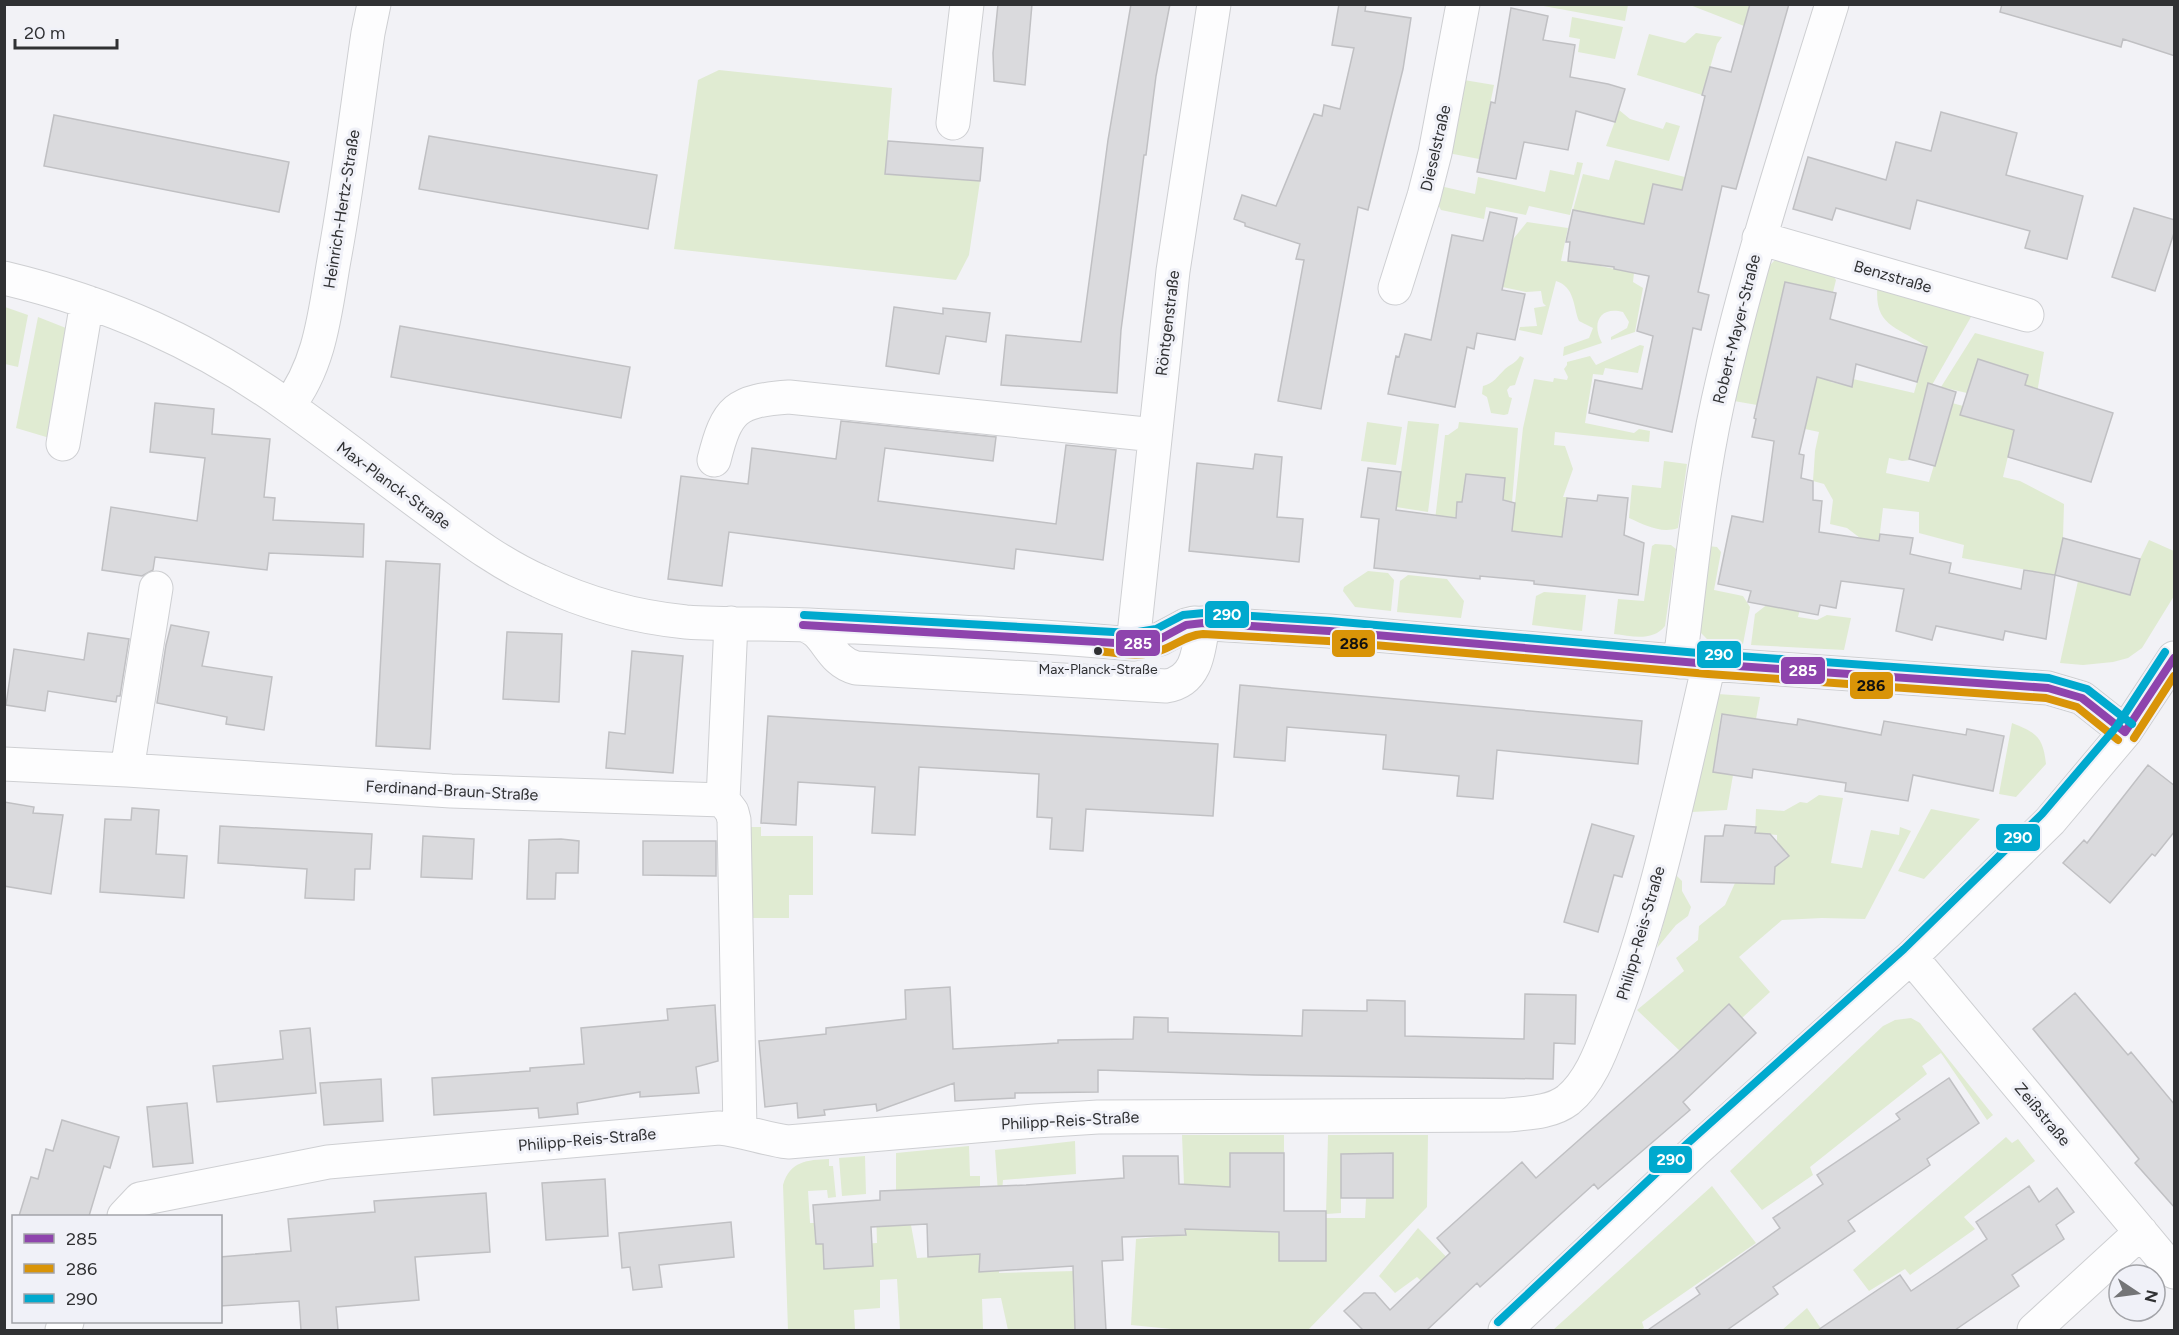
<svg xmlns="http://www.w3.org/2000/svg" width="2179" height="1335" viewBox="0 0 2179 1335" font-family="Figtree,sans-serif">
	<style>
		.green { fill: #e0ebd2 }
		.building { fill: #dadadd; stroke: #c0c0c3; stroke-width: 1.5 }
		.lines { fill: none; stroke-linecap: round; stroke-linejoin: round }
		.minor-casing { stroke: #cecfd2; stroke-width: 35 }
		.minor { stroke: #fdfdfe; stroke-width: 33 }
		.bus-1-casing { stroke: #f0f1f8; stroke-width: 12 }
		.bus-2-casing { stroke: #f0f1f8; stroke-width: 12 }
		.bus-3-casing { stroke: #f0f1f8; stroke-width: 12 }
		.bus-1 { stroke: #8e44ad; stroke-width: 8 }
		.bus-2 { stroke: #d99408; stroke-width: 8 }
		.bus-3 { stroke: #00a9ce; stroke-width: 8 }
		.bus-dot { fill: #303133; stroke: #f0f1f8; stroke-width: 2 }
		.labels { text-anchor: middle; stroke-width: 6; stroke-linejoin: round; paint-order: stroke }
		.bus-label { font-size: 14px; fill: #303133; stroke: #f0f1f8 }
		.street-label { font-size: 16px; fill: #303133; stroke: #f0f1f8 }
		.line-badge { stroke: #f0f1f8; stroke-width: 2 }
		.badge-label { font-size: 16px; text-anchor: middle; font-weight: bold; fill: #fff }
		.pale-badge-label { font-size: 16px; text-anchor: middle; font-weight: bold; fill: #111 }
	</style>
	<rect width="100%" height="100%" fill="#f2f2f6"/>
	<path class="green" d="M1538 5H1628L1625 21Z
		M1690 5H1750L1744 26Z
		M1572 17 1623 27 1615 59 1578 52 1580 39 1569 37Z
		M1696 33 1722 37 1717 44 1702 95 1637 75 1649 34 1685 43Z
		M719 70 892 88 885 174 980 181 969 255 956 280 674 249 698 80Z
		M1464 80 1494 85 1479 159 1448 153Z
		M1619 110 1630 119 1663 129 1666 122 1680 126 1669 161 1606 146Z
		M1615 160 1685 177 1682 190 1653 184 1649 203 1648 250 1573 210 1583 174 1609 180Z
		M1577 162 1583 163 1570 215 1529 206 1526 215 1486 207 1484 219 1441 210 1436 201 1440 186 1475 194 1478 177 1545 192 1550 170 1574 175Z
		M1527 222 1568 228 1561 261 1586 263 1634 273 1633 282 1643 288 1635 332 1611 340V337L1627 328 1629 322 1623 312C1600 306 1591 323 1602 343L1563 356 1564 347 1589 338 1593 328 1579 321C1573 306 1575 287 1556 281L1542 335 1519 330 1520 327 1537 326 1534 308 1546 306 1543 303 1541 291 1526 292 1493 285 1514 238Z
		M1786 257 1825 264 1836 280 1833 292 1785 282 1774 334 1845 324 1831 382 1852 387 1853 379 1914 393 1927 347C1897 326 1872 327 1878 282L1964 309 1971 317 1932 385 1928 384 1911 460 1902 461 1889 458 1886 473 1929 482 1952 403 1989 413 1987 422 2012 429 2027 374 1978 359 1967 393 1941 387 1975 333 2044 352 2027 452 2010 448 2003 477 2020 481 2064 504 2063 538 2055 575 1962 558 1964 545 1919 533V512L1883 508 1879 541 1860 538 1847 528 1830 524 1833 500 1824 484 1813 481 1815 451 1819 432 1805 429 1816 377 1766 366 1757 405 1734 401 1764 271 1774 261Z
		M5 307 28 315 18 367 5 364Z
		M38 317 71 330 53 439 16 428Z
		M1640 345 1644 346 1638 373 1605 368 1603 375 1593 374 1585 423 1634 433 1639 429 1650 431 1649 442 1555 432 1554 445 1565 446 1573 469 1563 497H1567L1561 549 1541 534 1512 531 1523 428 1534 379 1553 382 1554 378 1567 380 1568 377 1564 369 1567 365V362L1590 356 1596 365Z
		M1520 356 1524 358 1515 385 1510 386 1507 390 1509 397 1512 398 1508 414 1504 415 1491 413 1487 397 1482 394 1483 386C1494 383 1497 377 1505 369 1511 364 1516 363 1520 356Z
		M1408 421 1439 424 1428 512 1396 507Z
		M1367 422 1402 427 1396 465 1361 461Z
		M1459 422 1518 428 1512 503 1503 502 1505 478 1466 474 1462 502H1457L1455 522 1435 520 1445 435H1448L1458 428Z
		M1664 461 1687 464 1678 528C1661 534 1645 525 1629 518L1632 485 1661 488Z
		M2149 540 2174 551V596L2142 648 2128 658 2113 662 2083 665 2060 663 2078 581 2130 595 2140 559Z
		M1655 544 1671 545 1676 549 1665 626C1652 642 1632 636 1614 634L1618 599 1644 601 1652 546Z
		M1708 546 1717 547 1721 552 1714 590 1743 596 1750 607 1743 644 1711 643 1700 632Z
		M1368 571 1388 573 1394 580 1391 611 1355 607 1343 591 1344 587Z
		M1408 575 1447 579 1464 601 1461 618 1397 612 1400 581Z
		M1544 592 1586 595 1582 631 1532 625 1536 596Z
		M1773 600 1801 605 1798 617 1817 620 1827 615 1851 618 1844 650 1751 645 1755 614Z
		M1718 694 1760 697 1756 719 1721 714 1713 771 1733 775 1727 810 1692 812Z
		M2012 723C2037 733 2043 737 2046 764L2016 797 1999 794Z
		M1819 795 1843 798 1831 863 1862 868 1871 830 1899 835 1900 827 1911 831 1865 919 1822 918 1782 920 1739 957 1770 992 1742 1018 1729 1004 1680 1051 1637 1010 1684 971 1676 958 1698 940 1699 926 1725 905 1735 883 1774 884 1775 867 1789 856 1777 842V835L1755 833 1756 809 1784 811 1800 802 1807 803Z
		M1931 809 1980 819 1924 879 1898 871Z
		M747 827H761V836H813V895H789V918H748Z
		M1676 875 1682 881V891L1691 907 1688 916 1676 925 1657 948Z
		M1911 1018 1920 1023 1926 1031 1993 1115 1987 1120 1941 1053 1922 1066 1927 1074 1810 1167 1813 1175 1762 1210 1730 1171 1883 1026 1895 1020Z
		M1182 1135H1284V1153H1230V1187H1223L1224 1230 1279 1233 1280 1261H1326V1218H1365L1366 1198H1393V1154H1341V1213L1326 1214 1328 1135H1428L1427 1207 1308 1330H1182L1131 1325 1136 1239 1186 1234Z
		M2006 1137 2012 1143 2018 1139 2035 1161 1964 1217 1975 1229 1910 1275 1905 1269 1869 1291 1853 1270Z
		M1075 1141 1076 1174 1003 1180 1002 1193H998L995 1150Z
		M969 1146 970 1176H980V1187L910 1190 911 1225 917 1258 980 1254V1263L999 1262V1273L1075 1271 1073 1299 1075 1330H1008L1001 1298H998L982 1299 983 1330H900L897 1279 880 1280V1308L854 1310 855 1330H788L783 1185C790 1161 807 1160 829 1159V1166H833L836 1197 828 1198 827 1190 808 1191 810 1223H814L823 1243 824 1269 859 1266V1244L877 1243 876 1207 896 1215V1153Z
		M865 1156 866 1194 842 1196 839 1158Z
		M1712 1186 1756 1243 1642 1322 1644 1328 1640 1330H1553Z
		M1418 1228 1471 1282 1445 1304 1417 1277 1395 1293 1379 1276Z
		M1807 1308 1822 1330H1782Z"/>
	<path class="building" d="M998 4H1032L1025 85 994 81 993 53Z
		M1131 4H1170L1156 76 1146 155H1144L1121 330 1117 393 1001 385 1006 335 1081 342 1108 140Z
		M1339 4H1366L1365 11 1411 18 1403 69 1368 210 1358 207 1321 409 1278 401 1304 260 1296 259 1300 244 1245 226V223L1234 219 1242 195 1276 206 1314 114 1322 116 1324 105 1340 109 1354 48 1332 45Z
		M1750 4H1789L1736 189 1722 186 1698 292 1709 295 1701 330 1693 328 1672 432 1589 413 1595 380 1642 389 1653 336 1637 331 1649 276 1614 269V267L1568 261 1570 242H1566L1573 210 1644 224 1653 184 1682 190 1705 96 1702 95 1710 67 1731 72Z
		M2002 4H2175V56L2123 39 2121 47 2000 12Z
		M1511 8 1548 16 1543 40 1575 45 1570 77 1608 84 1625 89 1615 122 1576 111 1568 150 1524 142 1516 179 1477 172 1491 102 1495 103Z
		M1941 112 2017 133 2006 175 2083 196 2067 259 2025 248 2030 231 1917 200 1910 229 1836 208 1832 220 1793 209 1808 157 1886 180 1896 142 1931 151Z
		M54 115 289 162 279 212 44 166Z
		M429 136 657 175 648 229 419 189Z
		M888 141 983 148 980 181 885 174Z
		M2134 208 2175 220V230L2155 291 2112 277Z
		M1490 212 1517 218 1502 290 1525 294 1515 340 1477 333 1474 349 1467 347 1455 407 1388 394 1396 356 1399 357 1405 334 1431 340 1452 235 1483 241Z
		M1785 282 1836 293 1830 319 1927 347 1917 382 1856 364 1852 387 1817 377 1799 454 1804 455 1801 478 1813 481V500L1822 501 1819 532 1879 541 1880 534 1913 538 1910 554 1951 563 1949 573 2021 589 2024 570 2055 575 2046 639 2005 631 2003 640 1936 626 1932 640 1896 631 1904 589 1841 581 1836 608 1820 605 1818 615 1748 602 1751 591 1718 584 1732 516 1763 522 1774 441 1752 437 1756 419 1754 418Z
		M894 307 943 314V308L990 313 986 342 946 336 939 374 886 366Z
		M400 326 630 367 621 418 391 377Z
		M1978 359 2028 375 2025 385 2113 413 2091 482 2008 457 2014 430 1960 415Z
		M1928 383 1956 392 1935 466 1909 459Z
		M155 403 214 409 212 434 270 439 264 497 275 498 273 520 364 524 363 557 269 553 267 570 155 557 153 570 142 576 102 570 111 507 197 521 205 458 150 452Z
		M841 421 996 437 993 461 885 448 878 501 1056 524 1066 445 1116 450 1103 560 1016 549 1014 569 729 532 722 586 668 579 681 476 748 484 752 448 836 459Z
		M1255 454 1282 457 1277 517 1303 519 1299 562 1189 551 1197 463 1253 469Z
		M1368 468 1401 472 1396 510 1456 518 1457 502H1462L1466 474 1505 478 1503 500 1515 503 1512 531 1562 537 1567 498 1597 501 1598 495 1628 498 1624 535 1644 543 1638 595 1534 584V581L1480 576V579L1374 568 1379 519 1361 517Z
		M2063 538 2140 559 2130 595 2055 575Z
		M386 561 440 564 430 749 376 746Z
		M171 625 209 632 202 666 272 677 264 730 226 724 227 717 157 703 166 645Z
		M507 632 562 634 559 702 503 699Z
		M88 633 129 639 120 696H117L116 702 48 691 45 711 6 705 14 649 84 660Z
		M632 651 683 656 673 773 606 768 609 732 625 734Z
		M1240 685 1642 721 1638 764 1497 750 1493 799 1457 796 1459 776 1383 769 1386 735 1287 727 1285 761 1234 757Z
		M1722 714 1797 725 1798 719 1881 735 1884 721 1966 735 1967 729 2004 736 1993 791 1913 775 1908 801 1845 791 1846 783 1753 769 1752 778 1713 772Z
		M768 716 1218 744 1213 816 1086 809 1083 851 1050 849 1052 818 1037 817 1039 774 919 767 915 835 872 833 875 787 798 782 796 825 761 823Z
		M2148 765 2175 786V831L2155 856 2152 854 2110 903 2063 863 2084 840 2087 843Z
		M4 802 34 807 33 813 63 815 51 894 4 886Z
		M132 808 159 810 156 854 187 856 184 898 100 892 105 819 131 820Z
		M1592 824 1634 836 1622 877 1614 875 1598 932 1564 922Z
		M1725 825 1756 827 1755 833 1770 834 1789 856 1775 867 1774 884 1701 882 1705 836H1723Z
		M220 826 372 834 370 869H355L354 900 305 898 307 869 218 863Z
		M423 836 474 839 472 879 421 877Z
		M561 839 579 841 578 873H556L555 899H527L529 840Z
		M643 841H716V876L643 875Z
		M950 987 953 1049 1058 1043V1040L1133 1039 1134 1017 1168 1018V1032L1302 1036 1303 1010 1367 1011V1000L1405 1001V1036L1524 1039 1525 994 1576 995 1575 1044 1554 1043 1553 1079 1255 1075 1098 1070V1092L1015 1093V1098L955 1101 954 1083 877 1111 876 1104 824 1110 825 1115 798 1118 797 1103 765 1107 759 1041 826 1034V1028L906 1019 905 990Z
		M2075 993 2128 1055 2131 1052 2175 1105V1208L2135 1163 2139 1159 2033 1029Z
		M1729 1004 1756 1033 1683 1102 1690 1110 1598 1189 1594 1184 1480 1287 1477 1283 1427 1330H1363L1344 1311 1364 1293H1375L1390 1310 1450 1253 1437 1238 1522 1162 1536 1178 1674 1056Z
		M715 1005 718 1061 696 1067 699 1093 640 1097V1092L577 1103 578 1114 539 1118 538 1108 434 1115 432 1078 530 1071V1068L584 1064 581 1028 668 1020 667 1009Z
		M310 1028 316 1093 217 1102 213 1066 283 1059 280 1031Z
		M1949 1078 1979 1123 1927 1159 1930 1165 1848 1221 1855 1231 1773 1287 1778 1294 1727 1330H1648L1700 1294 1696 1288 1780 1228 1773 1218 1823 1184 1817 1175 1900 1119 1896 1114Z
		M381 1079 383 1121 324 1125 320 1083Z
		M187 1103 193 1163 153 1167 147 1107Z
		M62 1120 119 1137 110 1168 104 1166 89 1216H19L31 1177 38 1179 46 1149 53 1151Z
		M1230 1153H1284V1211H1326V1261H1279V1232L1185 1229 1186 1235 1122 1237 1123 1260 1102 1261 1106 1330H1075L1073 1266 979 1272 980 1254 928 1257 927 1224 871 1227 873 1266 824 1269 823 1244H816L813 1205 880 1200V1191L1026 1185 1124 1178 1123 1156H1178L1179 1184 1230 1187Z
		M1393 1153V1198H1341V1154Z
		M605 1179 608 1236 546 1240 542 1183Z
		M2029 1186 2039 1202 2057 1188 2074 1212 2056 1225 2064 1239 2012 1275 2019 1286 1993 1304 1955 1330H1818L1900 1275 1911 1291 1938 1273 1987 1239 1976 1222Z
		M486 1193 490 1252 415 1257 419 1300 336 1307 338 1330H301L299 1301 220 1306V1257L291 1251 288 1219 375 1212 374 1201Z
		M731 1222 734 1257 659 1265 662 1287 633 1290 630 1267 622 1268 619 1233Z"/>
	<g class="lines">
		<defs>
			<path id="minor" d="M953 123 967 4
				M1759 238 2027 315
				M4 278C109 303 200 343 288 406 336 440 383 477 431 512 465 537 499 563 539 581 585 603 635 617 686 622 727 625 768 623 809 625 917 630 1025 634 1133 644L1160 639 1186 625 1194 623 1329 631 1709 664 2048 688 2082 698 2125 732
				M1395 288 1424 196 1435 153 1463 4
				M288 406C321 364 325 311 334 260 348 184 357 108 368 33L374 4
				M63 444 87 302
				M714 460C727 408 736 401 789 397L1155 435
				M803 625C827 630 828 661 856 668L1166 686C1198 681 1199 649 1203 623
				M1133 644 1173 271 1214 4
				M1680 662C1691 574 1699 487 1718 401 1748 266 1791 136 1832 4
				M4 764 127 770 451 791 723 800
				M127 770 156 588
				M723 800 732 812 734 820 740 1130
				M723 800 731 623
				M1911 957 2174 1272
				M124 1216 140 1199 328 1162 719 1128C743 1130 764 1139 788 1142L1035 1121 1098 1117 1507 1115C1527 1113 1551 1113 1568 1100 1590 1082 1601 1051 1611 1025 1656 911 1681 784 1709 664
				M62 1330 67 1322
				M1505 1330 1695 1151 1911 957 2050 821 2125 732 2174 658
				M2034 1330 2141 1232"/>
		</defs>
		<use href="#minor" class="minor-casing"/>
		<use href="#minor" class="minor"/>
		<defs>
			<path id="bus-1" d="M803 625 1133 644 1160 639 1186 625 1203 623 1329 631 1709 664 2048 688 2082 698 2125 732
				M2125 732 2174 658"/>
			<path id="bus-2" d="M1098 651C1118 653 1140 658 1159 651 1175 646 1186 635 1203 634L1328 641 1708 674 2046 698 2077 707 2118 740
				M2134 738 2174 676"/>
			<path id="bus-3" d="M804 615 1132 633 1156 629 1183 615 1204 613 1330 621 1710 654 2049 678 2087 689 2132 724
				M1498 1322 1688 1143 1904 949 2042 814 2117 726 2165 652"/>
		</defs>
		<use href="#bus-1" class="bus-1-casing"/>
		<use href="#bus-2" class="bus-2-casing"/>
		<use href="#bus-3" class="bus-3-casing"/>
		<use href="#bus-1" class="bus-1"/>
		<use href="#bus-2" class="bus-2"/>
		<use href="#bus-3" class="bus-3"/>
	</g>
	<circle class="bus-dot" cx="1098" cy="651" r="5"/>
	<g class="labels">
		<g class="bus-label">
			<text x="1098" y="674">Max-Planck-Straße</text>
		</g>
		<g class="street-label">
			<text transform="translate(1435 148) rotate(-77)" y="6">Dieselstraße</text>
			<text transform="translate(341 209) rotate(-81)" y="6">Heinrich-Hertz-Straße</text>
			<text transform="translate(1893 276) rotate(16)" y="6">Benzstraße</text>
			<text transform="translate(1167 323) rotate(-83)" y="6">Röntgenstraße</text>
			<text transform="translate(1736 329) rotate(-76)" y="6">Robert-Mayer-Straße</text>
			<text transform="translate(394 485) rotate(36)" y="6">Max-Planck-Straße</text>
			<text transform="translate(452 790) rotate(3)" y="6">Ferdinand-Braun-Straße</text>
			<text transform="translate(1640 933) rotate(-74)" y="6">Philipp-Reis-Straße</text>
			<text transform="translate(2043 1114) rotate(50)" y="6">Zeißstraße</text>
			<text transform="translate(1070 1120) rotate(-3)" y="6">Philipp-Reis-Straße</text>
			<text transform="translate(587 1139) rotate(-5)" y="6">Philipp-Reis-Straße</text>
		</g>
	</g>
	<g class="line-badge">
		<rect x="1204" y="600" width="46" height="29" rx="6" fill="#00a9ce"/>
		<rect x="1115" y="629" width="46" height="28" rx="6" fill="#8e44ad"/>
		<rect x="1331" y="629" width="45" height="29" rx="6" fill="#d99408"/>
		<rect x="1696" y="640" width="46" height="29" rx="6" fill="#00a9ce"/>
		<rect x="1780" y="656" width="46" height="29" rx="6" fill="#8e44ad"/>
		<rect x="1849" y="671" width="45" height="29" rx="6" fill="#d99408"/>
		<rect x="1995" y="823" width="46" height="29" rx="6" fill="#00a9ce"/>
		<rect x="1648" y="1145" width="45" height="29" rx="6" fill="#00a9ce"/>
	</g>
	<g class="badge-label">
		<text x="1227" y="620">290</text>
		<text x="1138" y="649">285</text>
		<text x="1719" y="660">290</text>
		<text x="1803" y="676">285</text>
		<text x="2018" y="843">290</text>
		<text x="1671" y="1165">290</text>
	</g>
	<g class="pale-badge-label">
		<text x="1354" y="649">286</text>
		<text x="1871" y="691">286</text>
	</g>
	<rect width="2179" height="1335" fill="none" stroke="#303133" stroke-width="12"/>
	<rect x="12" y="1215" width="210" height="108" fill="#f0f1f8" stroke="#a3a4a9" stroke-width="1.5"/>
	<rect x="24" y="1234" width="30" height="9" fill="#8e44ad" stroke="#a3a4a9" stroke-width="1.5"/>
	<text x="66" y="1245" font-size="18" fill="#303133">285</text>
	<rect x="24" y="1264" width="30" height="9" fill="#d99408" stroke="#a3a4a9" stroke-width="1.5"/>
	<text x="66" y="1275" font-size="18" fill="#303133">286</text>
	<rect x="24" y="1294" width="30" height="9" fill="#00a9ce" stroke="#a3a4a9" stroke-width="1.5"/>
	<text x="66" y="1305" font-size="18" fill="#303133">290</text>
	<g transform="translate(2137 1293) rotate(103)"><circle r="28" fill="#f0f1f8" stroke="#a3a4a9" stroke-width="1.5"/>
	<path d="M0-4.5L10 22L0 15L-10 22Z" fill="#747577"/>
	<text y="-9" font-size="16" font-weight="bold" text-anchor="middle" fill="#303133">N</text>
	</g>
	<path d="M15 39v9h102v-9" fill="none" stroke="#303133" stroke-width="3"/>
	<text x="24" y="39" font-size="18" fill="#303133" stroke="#f0f1f8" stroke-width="4.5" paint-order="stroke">20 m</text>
</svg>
